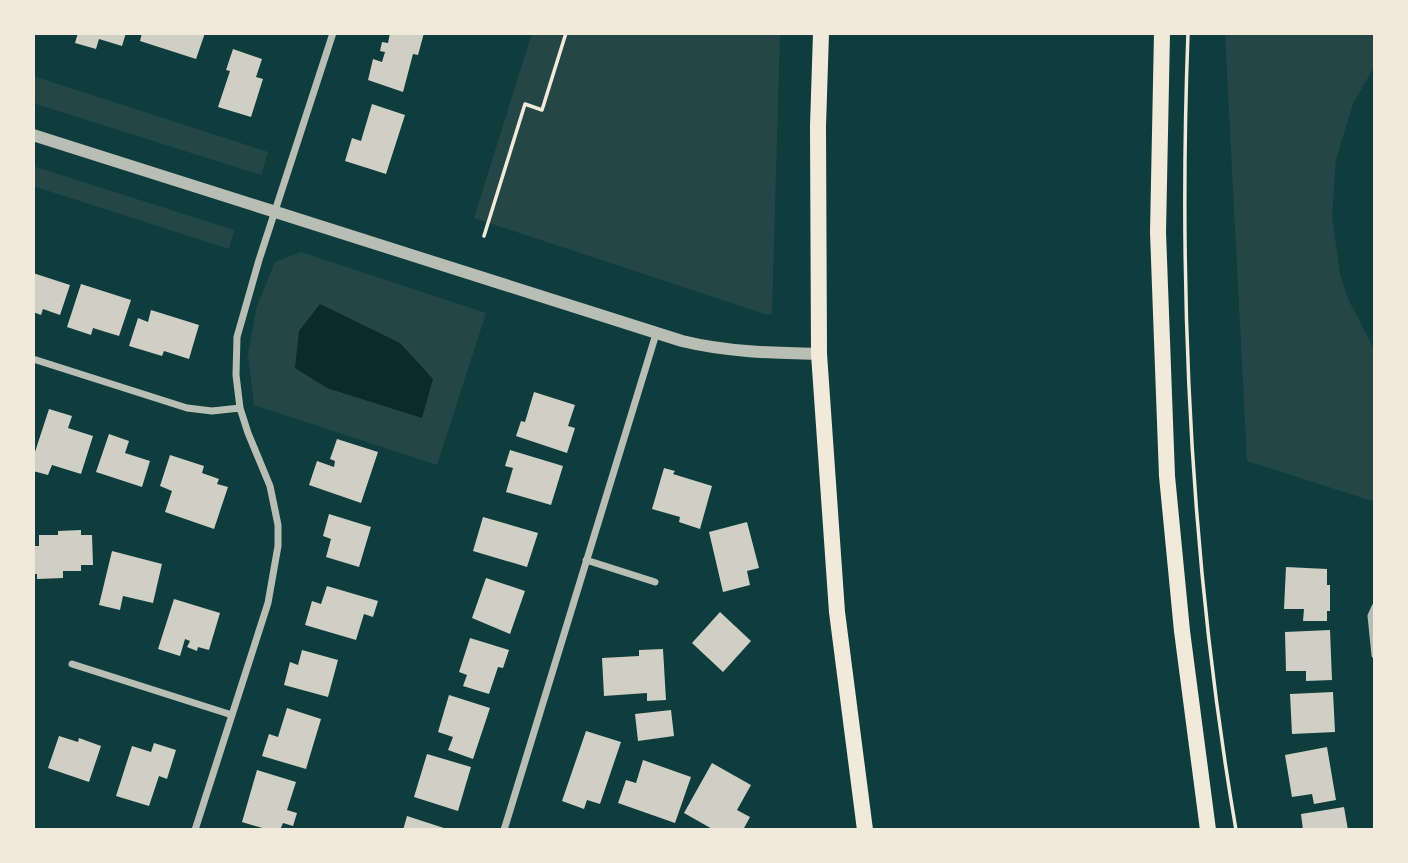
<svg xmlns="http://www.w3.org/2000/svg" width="1408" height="863" viewBox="0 0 1408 863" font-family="'Open Sans',sans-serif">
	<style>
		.green { fill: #244646 }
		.water { fill: #0a2a2b }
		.building { fill: #cfcfc3 }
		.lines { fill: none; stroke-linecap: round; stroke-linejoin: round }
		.path { stroke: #f1e9da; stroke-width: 3.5 }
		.minor { stroke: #b8beb3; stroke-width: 7 }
		.tertiary { stroke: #b8beb3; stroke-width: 12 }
		.trunk { stroke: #f1e9da; stroke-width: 16 }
	</style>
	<rect width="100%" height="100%" fill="#0f3d3e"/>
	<path class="green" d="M532 33H780L772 313 768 315 474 218Z
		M1225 33H1375L1374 67 1353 104 1336 159 1332 217 1340 274 1349 301 1375 351V502L1247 461Z
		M33 76 268 152 261 175 33 103Z
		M33 166 234 230 229 249 33 186Z
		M301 252 486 313 437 465 254 405 248 354 257 306 275 262Z"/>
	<path class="water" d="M320 304 400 343 433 379 422 418 327 388 295 368 299 331Z"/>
	<path class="building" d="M78 33H126L122 46 99 39 96 49 75 43Z
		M142 33H205L196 59 140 41Z
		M390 33H424L418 55 413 54 403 92 368 80 373 59 382 62 385 52 380 51 382 42 388 43Z
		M233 49 262 59 256 77 263 79 251 117 218 107 230 71 226 70Z
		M372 104 405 115 386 174 345 161 352 138 361 141Z
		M33 273 70 285 60 315 43 309 41 315 33 312Z
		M81 284 131 300 119 336 93 328 91 335 67 327Z
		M151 310 199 325 189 359 164 351 162 356 129 346 138 318 148 322Z
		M534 392 575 405 568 426 575 428 567 453 516 436 521 421 525 422Z
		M49 409 72 416 68 428 93 436 81 474 52 465 48 475 33 471V458Z
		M109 434 129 441 125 453 150 461 142 487 96 472Z
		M337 439 378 452 361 503 309 485 317 461 334 467 335 461 330 459Z
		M510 450 563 466 551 505 506 492 513 468 505 466Z
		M170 455 204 466 202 473 219 479 217 484 228 487 214 529 165 512 172 491 160 486Z
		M664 468 675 471 673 474 712 486 700 529 679 522 680 517 652 509Z
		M329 514 371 527 359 567 326 557 331 539 323 536Z
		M483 517 538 533 527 567 473 551Z
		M747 522 759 568 747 571 750 585 723 592 709 532Z
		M81 530V535H92L93 565H81V571H63V578L37 579V574H33V546H39V535H58V531Z
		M112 551 162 564 153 603 123 596 120 610 99 605Z
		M1286 567 1327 569V585H1330V611H1327V621H1303L1304 609H1284Z
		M486 578 525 591 510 634 472 618Z
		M327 586 378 601 373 617 364 614 356 640 305 625 312 601 321 604Z
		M174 599 220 613 209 650 198 647 197 651 187 647 190 641 185 639 180 656 158 649Z
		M720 612 751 641 723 672 692 643Z
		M1330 630 1332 680 1306 681V671H1286L1285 632Z
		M470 638 509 650 503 668 498 667 489 694 463 686 467 675 459 672Z
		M663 649 666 700 647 701V693L604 696 602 658 639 656V650Z
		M302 650 338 660 328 697 284 685 290 662 298 665Z
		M1333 692 1335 732 1292 734 1290 694Z
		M449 695 490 708 473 759 448 750 453 737 438 732Z
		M287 708 321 719 306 769 262 756 269 734 278 737Z
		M671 710 674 736 638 741 635 714Z
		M586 731 621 742 600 804 587 800 584 809 562 801Z
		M59 736 78 742 79 738 101 746 89 782 48 768Z
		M154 743 176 750 167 779 159 776 149 806 116 796 132 746 151 752Z
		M1327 747 1336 800 1314 804 1312 794 1292 797 1285 755Z
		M427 754 471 767 458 811 414 797Z
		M643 760 691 777 675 823 618 803 626 780 636 783Z
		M712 763 751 785 737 810 750 817 743 830H714L684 813Z
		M257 770 296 782 287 810 297 813 293 826 283 823 280 830H269L242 822Z
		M1344 807 1348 830H1303L1301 814Z
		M407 816 447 829V830H403Z"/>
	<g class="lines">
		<path class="path" d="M1188 33C1178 299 1191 568 1236 830
			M484 236 525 104 542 110 566 33"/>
		<path class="minor" d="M33 359 187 408 212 411 240 408
			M586 560 655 582
			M1375 607 1371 616 1375 655
			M72 664 232 715
			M195 830 268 603 278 546V525L270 486 248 433 240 408 236 375 237 337 259 260 333 33
			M504 830 656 334"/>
		<path class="tertiary" d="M33 135 682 341C727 352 772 353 819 354"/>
		<path class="trunk" d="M821 33 818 126 819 354 837 612 865 830
			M1162 33 1158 232 1167 476 1182 631 1208 830"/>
	</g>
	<rect width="1408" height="863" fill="none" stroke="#f1e9da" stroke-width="70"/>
</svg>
